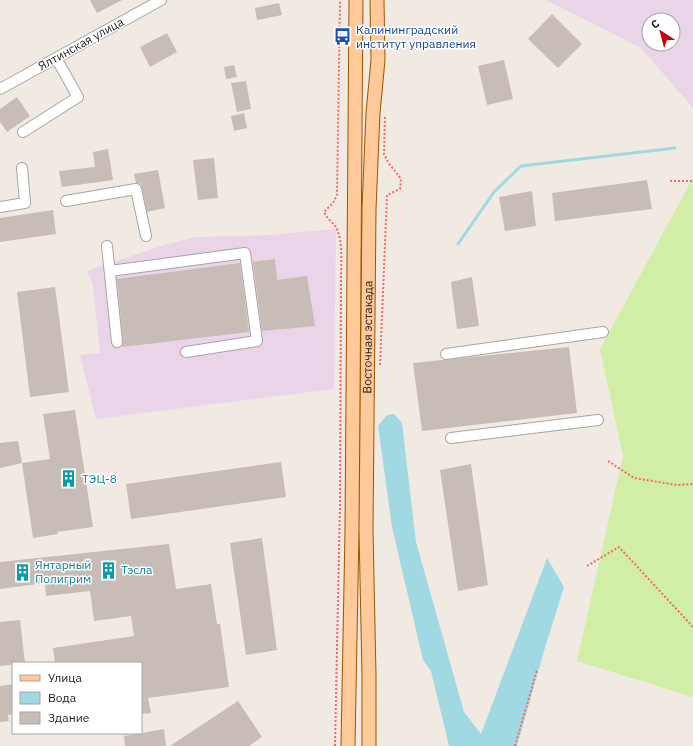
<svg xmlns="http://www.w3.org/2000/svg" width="693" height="746" viewBox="0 0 693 746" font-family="'IBM Plex Sans',sans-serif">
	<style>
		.industrial { fill: #e9d4e8; fill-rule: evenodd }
		.grass { fill: #d0eea5 }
		.water { fill: #a0d9e1 }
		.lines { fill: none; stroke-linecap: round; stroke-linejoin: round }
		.stream { stroke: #a0d9e1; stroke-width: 3 }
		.building { fill: #c8bcb6 }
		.minor-casing { stroke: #a5a5a5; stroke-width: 12 }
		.major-casing { stroke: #985600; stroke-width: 15 }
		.path { stroke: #ff6565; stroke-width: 2; stroke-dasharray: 2 2; stroke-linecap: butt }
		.minor { stroke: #fff; stroke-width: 10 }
		.major { stroke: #ffc999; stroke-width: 13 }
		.labels { text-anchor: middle; stroke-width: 3; stroke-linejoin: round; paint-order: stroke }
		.transit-label { font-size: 12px; fill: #164399; stroke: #fff; text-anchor: start }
		.street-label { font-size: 12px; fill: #1e1e1e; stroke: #fff }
		.culture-label { font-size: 12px; fill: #0d838f; stroke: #fff; text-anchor: start }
	</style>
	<rect width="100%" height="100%" fill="#f0eae3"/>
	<path class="industrial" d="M546 0H693V108L641 48ZM649 20H673V44H649Z
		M336 229 334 389 96 419 80 355 100 353 93 285 87 271 164 245 196 237 270 235Z"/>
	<path class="grass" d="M693 178V697L577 661 623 456 600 349Z"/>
	<path class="water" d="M394 414 402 423 416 542 464 712 481 734 547 558 564 587 544 651 517 746H449L431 671 423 660 392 527 378 426 387 415Z"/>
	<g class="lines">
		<path class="stream" d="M458 244 494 192 521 166 675 148"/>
	</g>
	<path class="building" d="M90 0H122L97 13Z
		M279 3 282 15 257 20 255 8Z
		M552 14 582 44 558 68 528 39Z
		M167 33 177 52 150 67 140 47Z
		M504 60 513 99 487 105 478 66Z
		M234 65 237 77 226 79 224 67Z
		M246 81 251 109 237 112 231 83Z
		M17 97 30 116 7 132 0 122V109Z
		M244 113 247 128 234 131 231 116Z
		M108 149 113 180 62 187 59 171 95 167 93 152Z
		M214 158 218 198 198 200 193 160Z
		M158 170 165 208 147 212 142 188 141 184 136 183 134 174Z
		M647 180 652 209 555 221 552 193Z
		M532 191 536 226 505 231 499 197Z
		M53 210 56 234 0 242V218Z
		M275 259 277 280 307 276 315 326 262 331 253 262Z
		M240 263 249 332 122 347 123 341 117 279Z
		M472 277 479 326 457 329 451 282Z
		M55 287 69 392 30 397 17 292Z
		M569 347 577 413 422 431 413 363Z
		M75 410 93 527 57 532 58 534 33 538 22 463 50 459 43 414Z
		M18 441 22 463 0 468V443Z
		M281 462 286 497 131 519 126 484Z
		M471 464 488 585 458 591 440 470Z
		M262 538 277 650 246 655 230 543Z
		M169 544 176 589 211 584 217 624H220L229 687 148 698 151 713 141 714V663H55L53 648 134 636 131 616 94 621 90 591 46 596 45 583 0 589V562Z
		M20 620 25 663 0 666V622Z
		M13 684V714L8 715 9 721 0 722V686Z
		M238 701 262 737 249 746H170Z
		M164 729 166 746H125L124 736Z"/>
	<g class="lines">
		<defs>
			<path id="minor" d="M0 89 161 0
				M23 132 78 97 56 58
				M66 201 136 189 146 236
				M0 207 25 203 22 168
				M107 246 117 342
				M110 271 245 253 257 341 186 352
				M446 354 603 332
				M451 438 598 420"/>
			<g id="major">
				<path d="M348 746 352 530 356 0"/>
				<path id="s1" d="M369 746V675L366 530 369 209 373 113 378 60 377 0"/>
			</g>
		</defs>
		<use href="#minor" class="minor-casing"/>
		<use href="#major" class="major-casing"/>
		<path class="path" d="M670 181H693
			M380 365 387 195 400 189 401 179 388 162 384 154 385 115
			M608 461 634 478 677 485 693 484
			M587 566 619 547 693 627
			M335 746 340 503 341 277C341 262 343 243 337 229 334 223 327 219 324 212L333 203 337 195 340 0
			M515 746 537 670"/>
		<use href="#minor" class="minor"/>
		<use href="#major" class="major"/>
	</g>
	<defs>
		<symbol id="bus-bare" viewBox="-9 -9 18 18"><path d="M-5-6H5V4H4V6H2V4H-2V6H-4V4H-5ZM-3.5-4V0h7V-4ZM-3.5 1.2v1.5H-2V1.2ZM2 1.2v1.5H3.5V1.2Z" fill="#1a4fb4" stroke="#fff" stroke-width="2.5" paint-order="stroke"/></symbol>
		<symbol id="building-bare" viewBox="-9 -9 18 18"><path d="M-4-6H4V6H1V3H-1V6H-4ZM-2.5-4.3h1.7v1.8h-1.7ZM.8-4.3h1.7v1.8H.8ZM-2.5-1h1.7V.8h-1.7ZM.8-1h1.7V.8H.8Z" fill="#0f9aa8" stroke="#fff" stroke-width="2.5" paint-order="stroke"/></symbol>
	</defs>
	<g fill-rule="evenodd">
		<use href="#bus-bare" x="330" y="24" width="25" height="25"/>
		<use href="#building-bare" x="56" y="466" width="25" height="25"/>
		<use href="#building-bare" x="96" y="558" width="25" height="25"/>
		<use href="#building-bare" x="10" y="560" width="25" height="25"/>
	</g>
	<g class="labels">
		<g class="transit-label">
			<text x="356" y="34">Калининградский<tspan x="356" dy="14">институт управления</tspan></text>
		</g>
		<g class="street-label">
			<text transform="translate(81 44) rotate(-29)" y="4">Ялтинская улица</text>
			<text dy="4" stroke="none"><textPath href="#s1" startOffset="409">Восточная эстакада</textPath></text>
		</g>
		<g class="culture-label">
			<text x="82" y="483">ТЭЦ-8</text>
			<text x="35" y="569">Янтарный<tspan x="35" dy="14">Полигрим</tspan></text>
			<text x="121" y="574">Тэсла</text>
		</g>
	</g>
	<rect x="12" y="662" width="130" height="72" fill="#ffffff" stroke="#a5a5a5"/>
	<rect x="20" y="675" width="20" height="6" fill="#ffc999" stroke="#a5a5a5"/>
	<text x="48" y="682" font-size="12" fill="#1e1e1e">Улица</text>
	<rect x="20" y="692" width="20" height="12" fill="#a0d9e1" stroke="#a5a5a5"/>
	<text x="48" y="702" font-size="12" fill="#1e1e1e">Вода</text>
	<rect x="20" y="712" width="20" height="12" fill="#c8bcb6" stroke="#a5a5a5"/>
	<text x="48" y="722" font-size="12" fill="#1e1e1e">Здание</text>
	<g transform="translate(661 32) rotate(324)"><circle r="19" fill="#ffffff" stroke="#a5a5a5"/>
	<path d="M0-3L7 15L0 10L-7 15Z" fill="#cc0014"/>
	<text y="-6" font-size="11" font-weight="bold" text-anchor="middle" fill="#1e1e1e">С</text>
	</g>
</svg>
